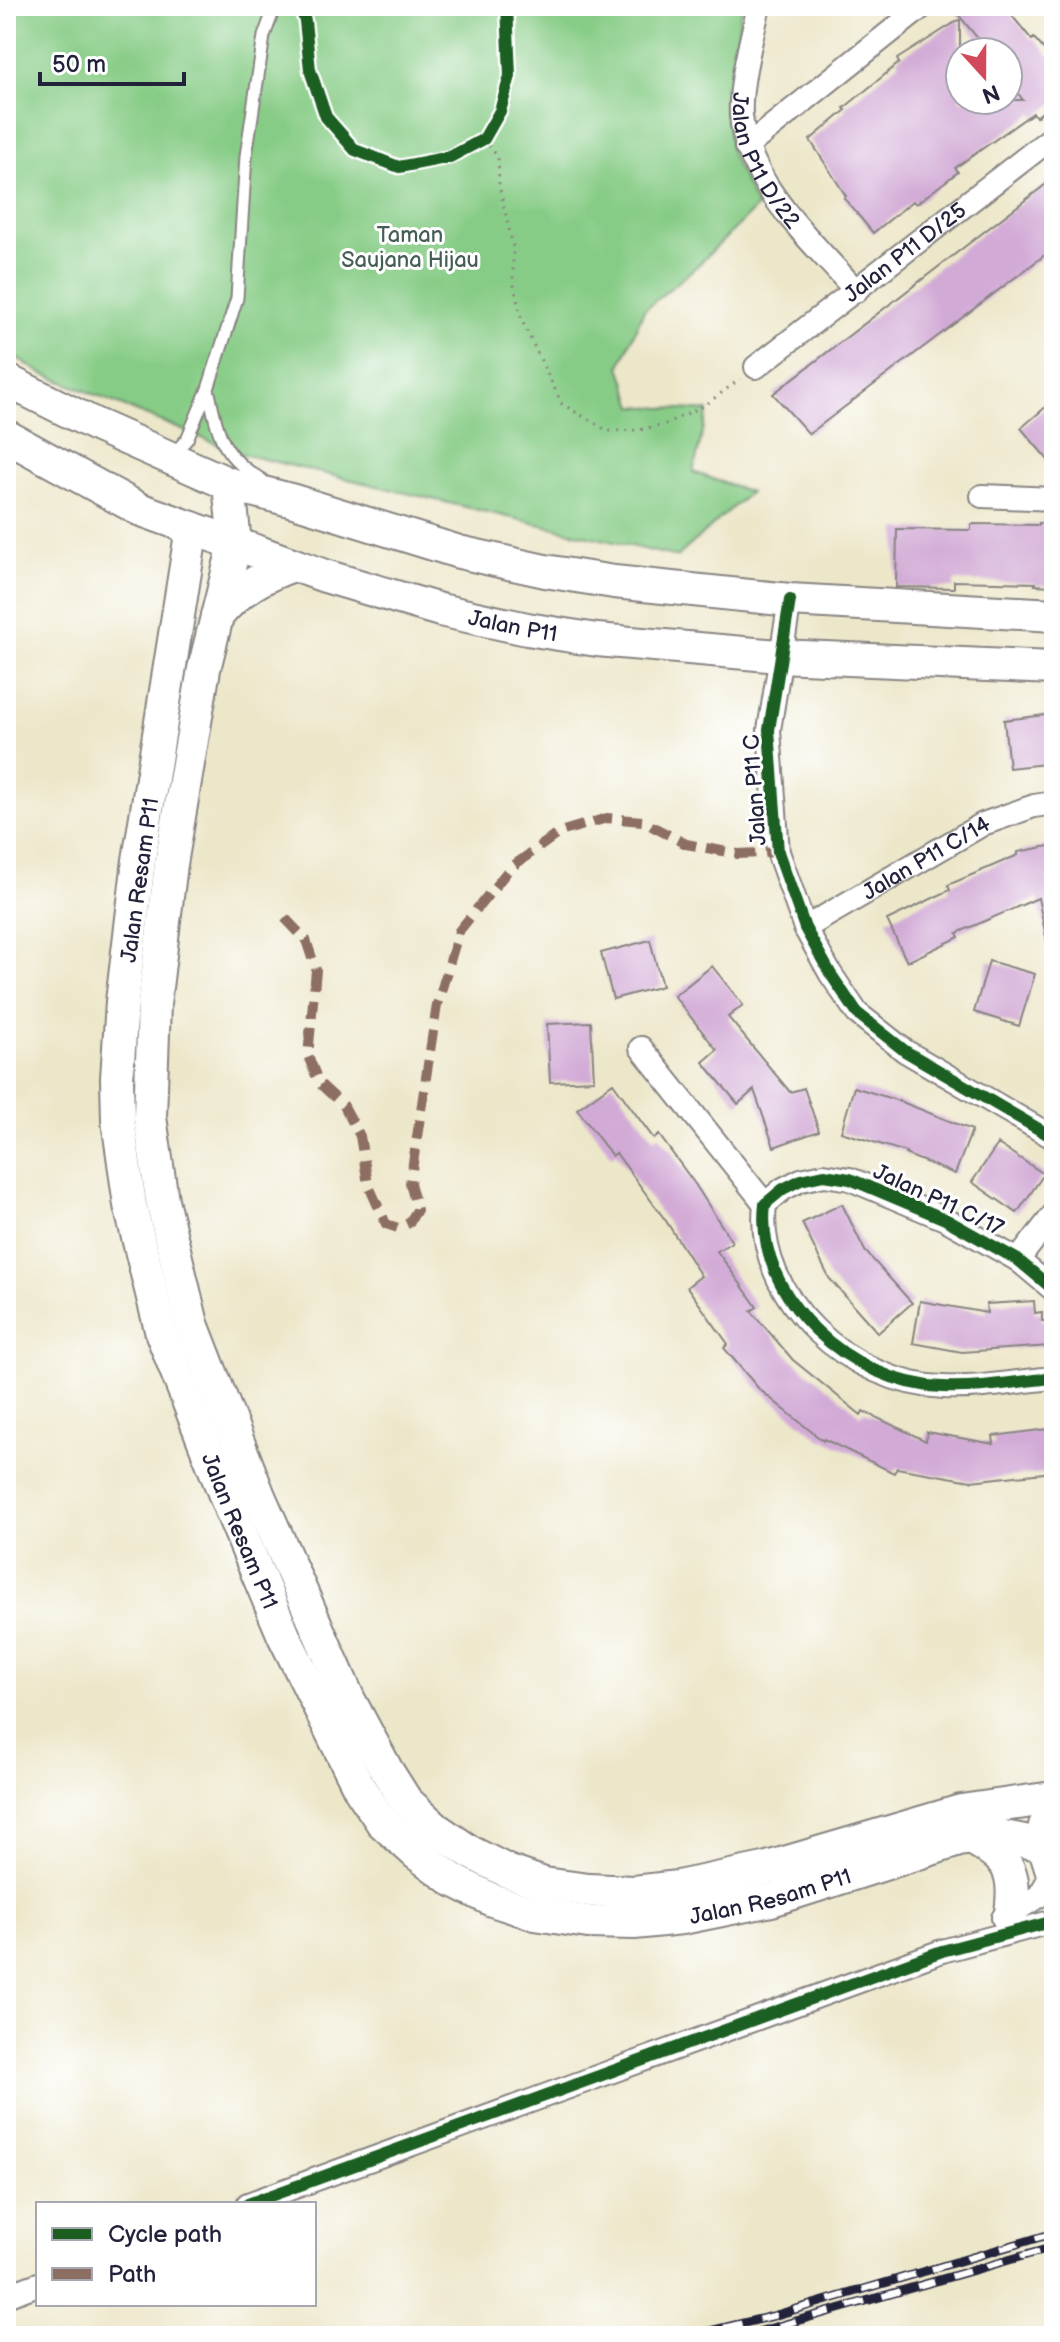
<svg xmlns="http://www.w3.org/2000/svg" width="1060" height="2342" viewBox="0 0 1060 2342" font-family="'Balsamiq Sans',sans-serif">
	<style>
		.green { fill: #87cc86; stroke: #547760; stroke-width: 2 }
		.building { fill: #d2aad6 }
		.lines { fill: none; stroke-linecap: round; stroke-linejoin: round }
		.service-casing { stroke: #888482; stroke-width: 15 }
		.minor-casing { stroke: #888482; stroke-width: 26 }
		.secondary-casing { stroke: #888482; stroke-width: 36 }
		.path { stroke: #888482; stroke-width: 3; stroke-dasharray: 2 6; stroke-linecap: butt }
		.service { stroke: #fff; stroke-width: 11 }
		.minor { stroke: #fff; stroke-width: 22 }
		.secondary { stroke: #fff; stroke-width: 32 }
		.rail-casing { stroke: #22223b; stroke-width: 9 }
		.rail { stroke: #fff; stroke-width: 6; stroke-dasharray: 18; stroke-linecap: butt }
		.quiet { stroke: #8d6e63; stroke-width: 10; stroke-dasharray: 20 10; stroke-linecap: butt }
		.cycleway-casing { stroke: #fff; stroke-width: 17 }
		.cycleway { stroke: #1b5e20; stroke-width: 12 }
		.labels { text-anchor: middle; stroke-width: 6; stroke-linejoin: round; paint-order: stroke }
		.street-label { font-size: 22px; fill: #22223b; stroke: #fff }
		.park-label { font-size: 22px; fill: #455e55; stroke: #fff }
	</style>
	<rect width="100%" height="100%" fill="#fff"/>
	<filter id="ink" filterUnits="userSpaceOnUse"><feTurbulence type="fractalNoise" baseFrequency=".0125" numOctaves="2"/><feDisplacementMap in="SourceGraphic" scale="16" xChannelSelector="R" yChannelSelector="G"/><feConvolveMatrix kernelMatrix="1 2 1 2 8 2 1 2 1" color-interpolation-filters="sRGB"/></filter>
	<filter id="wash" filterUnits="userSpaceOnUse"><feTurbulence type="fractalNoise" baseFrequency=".006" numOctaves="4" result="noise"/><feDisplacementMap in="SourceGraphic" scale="32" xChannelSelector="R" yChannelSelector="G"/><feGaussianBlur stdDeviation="1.8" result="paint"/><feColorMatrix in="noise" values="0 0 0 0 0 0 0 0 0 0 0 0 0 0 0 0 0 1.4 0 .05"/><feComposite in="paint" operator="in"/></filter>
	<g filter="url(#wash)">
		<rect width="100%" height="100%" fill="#ede7ca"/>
		<path class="green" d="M6 6H742L725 110 731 154 757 207 697 266 644 310 620 366 634 406 708 411 693 472 750 492 677 557 242 454 41 373 6 351Z"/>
		<g id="blocks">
			<path class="building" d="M965 6H1004L1032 40 1034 38 1054 61V103L1036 117 1033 113 955 168 958 172 916 204 913 201 873 233 844 198 846 196 810 140 846 110 844 108 899 63 897 59 960 19V100H1023L1008 80V52H989L956 12Z
				M1054 178V248L809 434 773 394Z
				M1054 400V467L1021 428Z
				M1039 523H1054V586L1035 585 1036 583 954 581V588L896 587 897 529 971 530V524L1039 525Z
				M1054 714V763L1009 768 1004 720Z
				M1054 845V940L1047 941 1038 898 957 933 959 937 907 962 887 920 950 890 948 885 1018 855V852Z
				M650 940 662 986 613 999 601 953Z
				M989 961 1035 974 1019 1026 974 1012Z
				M712 966 743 1005 728 1017 790 1092 804 1088 819 1131 774 1147 754 1090 738 1104 703 1062 717 1050 674 996Z
				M591 1022 594 1080 550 1082 547 1024Z
				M613 1083 654 1139 659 1135 695 1184 732 1242 717 1251 757 1307 751 1311 793 1360 861 1415 863 1411 926 1441 927 1432 994 1444 993 1436 1048 1429 1053 1472 971 1481 897 1468 894 1473 824 1439 823 1441 759 1389 724 1348 728 1344 687 1287 701 1276 666 1221 616 1153 612 1156 577 1109Z
				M854 1087 902 1102 972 1130 955 1174 905 1154 906 1152 841 1132Z
				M998 1144 1044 1174 1017 1213 972 1182Z
				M842 1204 865 1251 912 1303 878 1333 829 1278 802 1223Z
				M920 1301 987 1313 986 1304 1034 1301 1035 1313 1042 1312V1321H1048L1050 1346 962 1352 913 1343Z"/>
		</g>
	</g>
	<g filter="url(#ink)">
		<use href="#blocks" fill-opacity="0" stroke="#888482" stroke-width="2"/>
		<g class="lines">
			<defs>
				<path id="service" d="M208 389C219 434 219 454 262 480
					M170 451 179 448 187 439 208 389 237 298 246 156 264 36 275 6"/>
				<g id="minor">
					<path id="s1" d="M759 6C752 37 739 84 741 115 746 183 813 242 856 291"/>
					<path d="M746 147 923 6"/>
					<path id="s2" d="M756 367 1054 136"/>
					<path d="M982 496 1054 499"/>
					<path d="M790 600 769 730 778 852 805 928 830 973 857 1013 905 1051 1054 1138"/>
					<path id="s3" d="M805 928 983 824 1034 806 1054 803"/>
					<path d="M641 1048 765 1204"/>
					<path d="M1018 1260 1054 1214"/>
					<path d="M1054 1290 1018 1260 945 1219 850 1179 824 1175 801 1180 783 1189 765 1204C754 1299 852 1384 943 1387 979 1389 1018 1381 1054 1378"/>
					<path d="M1003 1918 1039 1896 1052 1874"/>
					<path d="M248 2204 942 1951 1054 1921"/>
					<path d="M6 2296 38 2284"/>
				</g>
				<g id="secondary">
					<path d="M6 380 98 426 229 484 294 501 459 552 545 571 614 582 790 600 1054 615"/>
					<path id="s4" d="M6 436 139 509 325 576 440 610 527 629 597 640 779 656 1054 668"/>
					<path d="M229 484 235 544 204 669 171 864 154 1004 150 1117 162 1200 192 1324 259 1496 349 1700 387 1771 406 1801 436 1829 470 1852 507 1871 544 1884 589 1890 634 1892 678 1887 764 1869 961 1811 1053 1798"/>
					<path id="s5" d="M192 528 139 860 122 1002 117 1078 118 1120 130 1205 162 1334 230 1508 284 1636 360 1789 382 1822 416 1853 453 1880 492 1900 535 1914 588 1922 634 1923 682 1918 771 1900 959 1840 994 1835 1044 1845"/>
					<path d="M217 616C238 590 262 576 293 565"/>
					<path d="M1045 1826 1044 1845 1054 1877"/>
					<path d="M971 1838C1008 1858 1017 1870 1011 1913"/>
				</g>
			</defs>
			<use href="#service" class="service-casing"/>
			<use href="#minor" class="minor-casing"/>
			<use href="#secondary" class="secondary-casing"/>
			<path class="path" d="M484 139 498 157 499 185 513 247V281L522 321 562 404 608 431 639 430 665 424 704 406 740 379"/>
			<use href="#service" class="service"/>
			<use href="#minor" class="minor"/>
			<use href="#secondary" class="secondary"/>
			<defs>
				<path id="rail" d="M689 2336 773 2316 1054 2233
					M744 2336 1054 2247"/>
			</defs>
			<use href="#rail" class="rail-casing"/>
			<use href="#rail" class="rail"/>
			<path class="quiet" d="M285 918 306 940 316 970 308 1056 319 1083 344 1106 360 1136 368 1184 386 1224 398 1228 409 1223 417 1210 410 1183 437 1005 459 931 510 868 560 832 607 818 642 821 686 844 738 854 778 852"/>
			<defs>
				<path id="cycleway" d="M300 6 305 21 310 70 326 117 355 150 399 167 450 157 484 139 500 111 510 76 507 6
					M790 600 769 730 778 852 805 928 830 973 857 1013 905 1051 1054 1138
					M1054 1290 1018 1260 945 1219 850 1179 824 1175 801 1180 783 1189 765 1204C754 1299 852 1384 943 1387 979 1389 1018 1381 1054 1378
					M248 2204 942 1951 1054 1921"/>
			</defs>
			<use href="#cycleway" class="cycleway-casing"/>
			<use href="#cycleway" class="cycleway"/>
		</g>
	</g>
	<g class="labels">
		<g class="street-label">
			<text dy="8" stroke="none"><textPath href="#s1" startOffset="162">Jalan P11 D/22</textPath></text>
			<text dy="8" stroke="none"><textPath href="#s2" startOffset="188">Jalan P11 D/25</textPath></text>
			<text dy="8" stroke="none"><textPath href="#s4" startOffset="544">Jalan P11</textPath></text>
			<text transform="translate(754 790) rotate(-94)" y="8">Jalan P11 C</text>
			<text dy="8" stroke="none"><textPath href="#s3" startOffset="140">Jalan P11 C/14</textPath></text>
			<text transform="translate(139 880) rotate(-82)" y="8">Jalan Resam P11</text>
			<text transform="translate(939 1199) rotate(25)" y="8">Jalan P11 C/17</text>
			<text dy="8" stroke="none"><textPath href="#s5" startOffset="1028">Jalan Resam P11</textPath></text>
			<text dy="8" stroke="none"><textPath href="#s5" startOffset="1772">Jalan Resam P11</textPath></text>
		</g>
		<g class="park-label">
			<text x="410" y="242">Taman<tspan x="410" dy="25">Saujana Hijau</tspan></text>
		</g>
	</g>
	<rect width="1060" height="2342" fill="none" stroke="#fff" stroke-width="32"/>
	<rect x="36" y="2202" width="280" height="104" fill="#ffffff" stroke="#a7a7b1" stroke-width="2"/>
	<rect x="52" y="2228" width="40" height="12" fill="#1b5e20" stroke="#a7a7b1" stroke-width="2"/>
	<text x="108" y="2242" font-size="24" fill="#22223b">Cycle path</text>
	<rect x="52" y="2268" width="40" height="12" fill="#8d6e63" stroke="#a7a7b1" stroke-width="2"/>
	<text x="108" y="2282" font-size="24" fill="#22223b">Path</text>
	<g transform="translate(984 76) rotate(159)"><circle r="38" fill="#ffffff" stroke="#a7a7b1" stroke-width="2"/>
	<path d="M0-6L14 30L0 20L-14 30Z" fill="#d1495b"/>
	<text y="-12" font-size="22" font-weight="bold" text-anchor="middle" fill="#22223b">N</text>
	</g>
	<path d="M40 72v12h144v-12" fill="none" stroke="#22223b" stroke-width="4"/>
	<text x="52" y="72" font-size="24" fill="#22223b" stroke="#ffffff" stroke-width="6" paint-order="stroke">50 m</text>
</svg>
